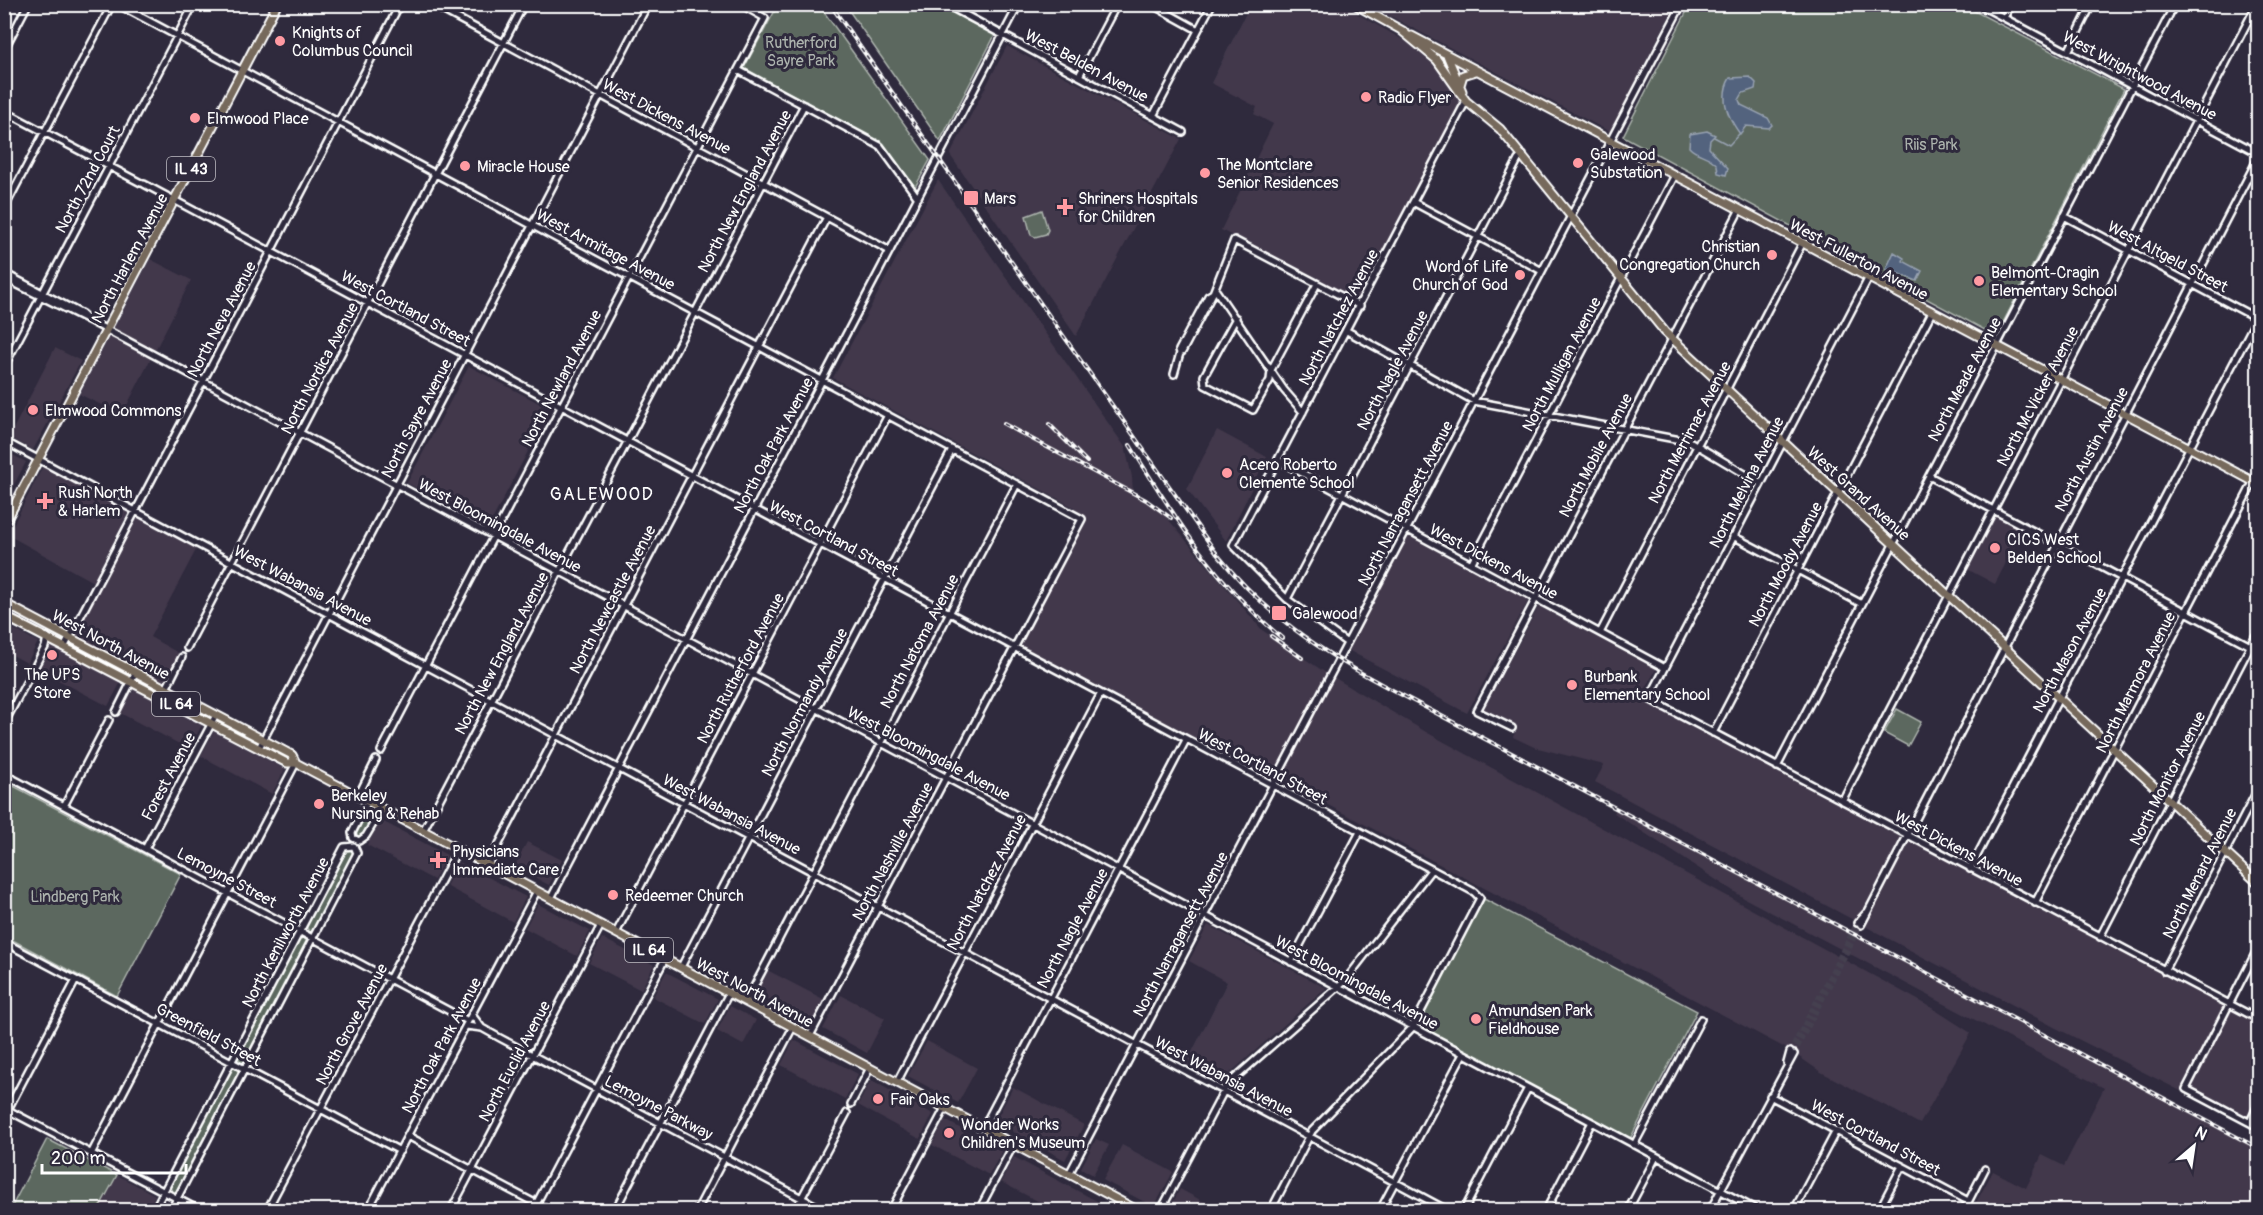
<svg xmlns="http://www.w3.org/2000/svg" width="2263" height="1215" viewBox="0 0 2263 1215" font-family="Pangolin,sans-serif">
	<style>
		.built { fill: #42384b }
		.green { fill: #5b685e; stroke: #adb4ae; stroke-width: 1.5 }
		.water { fill: #53647e; stroke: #98a2b2; stroke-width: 1.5 }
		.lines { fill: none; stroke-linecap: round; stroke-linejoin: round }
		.stream { stroke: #98a2b2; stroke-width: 1.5 }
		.minor-tunnel { stroke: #443f50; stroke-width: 5; stroke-dasharray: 5 2.5; stroke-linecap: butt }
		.minor-casing { stroke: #fff; stroke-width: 10 }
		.major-casing { stroke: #fff; stroke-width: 11 }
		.minor { stroke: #2f2a3d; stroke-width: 5 }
		.major { stroke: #76695c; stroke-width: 7 }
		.rail-casing { stroke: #fff; stroke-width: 4 }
		.rail { stroke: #2f2a3d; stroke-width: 1.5; stroke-dasharray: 4.5; stroke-linecap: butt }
		.poi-dot { fill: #ff9aa2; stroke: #2f2a3d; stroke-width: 2 }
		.labels { text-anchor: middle; stroke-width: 6; stroke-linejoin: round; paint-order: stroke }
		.shield { fill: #2f2a3d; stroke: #c1bfc5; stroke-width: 1.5 }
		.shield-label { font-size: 15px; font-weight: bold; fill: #fff }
		.poi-label { font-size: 16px; fill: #fff; stroke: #2f2a3d; text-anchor: start }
		.park-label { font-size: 16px; fill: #adb4ae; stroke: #2f2a3d }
		.street-label { font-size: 16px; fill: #fff; stroke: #2f2a3d }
		.neighbourhood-label { font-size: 18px; letter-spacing: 1.5px; fill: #fff; stroke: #2f2a3d }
	</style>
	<rect width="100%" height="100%" fill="#2f2a3d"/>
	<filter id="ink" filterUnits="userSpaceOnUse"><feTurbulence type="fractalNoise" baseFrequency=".0167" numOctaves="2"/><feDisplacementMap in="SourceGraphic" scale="12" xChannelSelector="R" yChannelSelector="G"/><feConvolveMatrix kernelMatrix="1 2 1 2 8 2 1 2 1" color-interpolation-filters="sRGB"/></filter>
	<g filter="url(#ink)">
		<path class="built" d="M1250 5H1342L1426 53 1449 80 1460 101 1459 107 1358 301 1221 230 1273 124 1254 114 1257 107 1211 83Z
			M1369 5H1675L1610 132Z
			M1007 46 1181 139 1076 336 950 155Z
			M938 180 1125 447 1132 477 1133 494 1162 512 1262 630 1323 671 1426 732 1929 1006 1971 1033 1920 1124 1821 1072 1789 1050 1281 780 1277 785 1012 646 1079 520 1071 515 1075 508 833 378Z
			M150 259 191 280 122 415 79 394Z
			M55 348 81 361 33 450 9 437Z
			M469 366 550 409 489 526 407 483Z
			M1217 430 1267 457 1226 541 1187 489Z
			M5 451 26 462 5 501Z
			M45 467 129 511 93 582 8 535 42 468Z
			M1994 512 2024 528 1995 584 1965 568Z
			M136 517 197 548 150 637 180 654 163 683 77 637 75 632Z
			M1408 534 1529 599 1467 713 1348 650Z
			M1539 606 1656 669 1640 700 2258 1021V1130L2056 1028 1595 782 1604 765 1534 747 1513 737 1517 728 1483 710Z
			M4 624 38 642 27 663 5 651Z
			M52 645 121 682 108 706 39 670Z
			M134 689 202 725 189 749 120 713Z
			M214 731 285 769 272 794 201 756Z
			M1616 810 2258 1150V1210H1972L1993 1171 2026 1188 2042 1155 2064 1166 2104 1088 1744 898 1614 813Z
			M380 820 447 855 434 880 367 845Z
			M527 842 562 860 549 885 514 867Z
			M459 862 526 897 513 922 446 886Z
			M538 904 590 931 577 956 525 928Z
			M1208 925 1326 988 1220 1082 1186 1064 1227 982 1189 961Z
			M602 938 654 965 641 990 589 963Z
			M767 970 825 1000 812 1024 755 994Z
			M666 972 718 999 705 1024 653 997Z
			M841 995 885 1018 867 1053 823 1029Z
			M730 1006 756 1020 743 1045 717 1031Z
			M794 1040 858 1074 845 1099 781 1065Z
			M927 1041 977 1068 958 1103 908 1076Z
			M871 1080 933 1114 920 1139 858 1105Z
			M1013 1087 1084 1125 1065 1160 995 1122Z
			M945 1120 1002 1151 989 1175 932 1145Z
			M1096 1139 1109 1145 1093 1175 1081 1168Z
			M1122 1145 1173 1172 1154 1207 1103 1180Z
			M1014 1157 1055 1179 1114 1210H1055L1001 1182Z
			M117 1175 155 1195 147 1210H98Z
			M1180 1189 1217 1209 1219 1210H1169Z"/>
		<path class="green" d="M778 5H819L930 160 915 187 884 144 744 68Z
			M845 5H938L995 35 940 141Z
			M1690 5H1963L2124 89 1996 336 1623 136Z
			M1042 210 1048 230 1046 234 1035 237 1031 235 1026 216Z
			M1897 709 1921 722 1908 746 1884 733Z
			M4 781 181 874 117 996 5 936Z
			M369 810 375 816 364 836 357 837 355 832Z
			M352 847 355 853 313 932H310L305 926 346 848Z
			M1484 899 1697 1011 1630 1139 1420 1026V1021Z
			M303 937 308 942 246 1062 242 1063 237 1057 299 939Z
			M235 1067 239 1073 175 1193 169 1187 231 1068Z
			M47 1139 117 1175 98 1210H10Z"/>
		<path class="water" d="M1750 77 1756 83 1755 89 1743 93 1739 100 1741 105 1768 118 1772 125 1769 128 1746 126 1740 134C1729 119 1718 98 1730 78Z
			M1707 131 1715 135 1710 140 1709 148 1728 168 1726 175 1718 173 1717 165C1708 154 1697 156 1689 147L1690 134Z
			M1894 252 1904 258 1903 261 1922 271 1917 281 1886 269Z"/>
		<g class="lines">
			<path class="stream" d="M1714 137 1729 145 1739 134"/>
			<path class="minor-tunnel" d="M1790 1052 1857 923
				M1794 1054 1861 925"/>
			<defs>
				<path id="minor" d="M117 4 1082 519 810 1036
					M431 4 890 251
					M945 4 1183 132
					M1151 4 1198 30
					M1978 4 2258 153
					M2004 18 2011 4
					M4 50 28 4
					M2068 52 2092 4
					M738 70 880 146 918 198
					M1079 76 1117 4
					M4 111 141 183
					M1153 116 1212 4
					M144 184 1474 892 1480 898 1413 1027 1312 1131 1271 1210
					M1413 202 1542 271
					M4 209 112 4
					M2064 216 2258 319
					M4 273 82 314 87 319
					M4 278 92 322 1757 1210
					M1868 279 1649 699 2258 1019
					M1215 289 1284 390 1303 412
					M1213 293 1234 240 1360 306
					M1213 293 1182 352 1180 353 1179 350 1208 296Z
					M1236 318 1204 376 1205 385 1253 410 1270 380 1271 370 1317 284
					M1347 331 1474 401 1691 442 1760 483
					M4 367 194 4
					M1174 374 1180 353
					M4 441 1447 1210
					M1278 460 1665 668
					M1929 476 2258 650
					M1733 536 1862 604
					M1471 564 1674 177
					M1287 599 1518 160 1523 155
					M1600 633 1802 244
					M1347 643 1287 599 1233 545 1466 101
					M65 646 400 4
					M187 648 524 4
					M34 668 45 647 47 637
					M162 697 182 657
					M116 712 136 672
					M4 724 29 677
					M1512 728 1477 711 1739 211
					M1713 733 1932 312
					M259 748 648 4
					M381 751 765 18 740 4
					M1777 767 2175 4
					M4 774 468 1021
					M358 796 376 760
					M368 801 352 833 353 838 359 841 366 836 382 809
					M1842 801 2257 4
					M64 806 109 720
					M423 831 804 105
					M145 849 216 715
					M488 865 827 217
					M1970 869 2258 316
					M551 898 1019 4
					M2035 903 2258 473
					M1857 923 1866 913
					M1861 925 2258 158
					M616 933 888 415
					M2100 937 2258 631
					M4 942 400 1151
					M2258 948 2186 1089 2258 1127
					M1291 962 1360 832
					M681 967 952 450
					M2164 971 2258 789
					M746 1002 1017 484
					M472 1015 482 1028 500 1038 824 1210
					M466 1026 482 1028
					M1787 1063 1790 1052
					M897 1082 1100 695
					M1770 1096 1968 1201
					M851 1104 870 1068
					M4 1108 199 1210
					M4 1117 76 980
					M2250 1122 2258 1105
					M983 1128 1186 740
					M408 1136 548 1210
					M1634 1145 1701 1019
					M91 1154 296 763
					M1069 1174 1682 4
					M154 1210 344 847 354 846 357 853 171 1210
					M267 1210 458 849
					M368 1210 537 891
					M451 1210 601 925
					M533 1210 665 959
					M615 1210 729 993
					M697 1210 793 1027
					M795 1210 847 1113
					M891 1210 945 1108
					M979 1210 1014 1144
					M1161 1210 1227 1085 1344 982 1431 870
					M1380 1210 1463 1054
					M1464 1210 1528 1088
					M1546 1210 1592 1122
					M1628 1210 1656 1157
					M1710 1210 1794 1054
					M1794 1210 1836 1131
					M1879 1210 1902 1166
					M1964 1210 1985 1169"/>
				<path id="major" d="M1354 4 1403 31
					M1401 30 1437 60 1466 101 1500 129 1665 332 2258 883
					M1412 36 2258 484
					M1447 55 1462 91
					M1460 85 1463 75 1476 71
					M4 525 277 4
					M4 603 292 755 296 763
					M4 616 287 763H296L1137 1210"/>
			</defs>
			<use href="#minor" class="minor-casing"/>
			<use href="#major" class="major-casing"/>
			<use href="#minor" class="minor"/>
			<use href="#major" class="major"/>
			<defs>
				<path id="rail" d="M830 4 1217 554C1263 612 1318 650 1383 685L2258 1148
					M1004 424 1146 500 1171 518
					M1049 424 1087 462
					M1130 445C1177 521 1213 580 1282 638
					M1271 636 1302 658"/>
			</defs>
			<use href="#rail" class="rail-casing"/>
			<use href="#rail" class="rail"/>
		</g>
	</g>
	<g class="poi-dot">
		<circle cx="280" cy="41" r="6"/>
		<circle cx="1366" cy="97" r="6"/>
		<circle cx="195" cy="118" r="6"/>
		<circle cx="1578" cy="163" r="6"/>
		<circle cx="465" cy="166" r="6"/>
		<circle cx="1205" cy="173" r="6"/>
		<rect x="963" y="190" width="16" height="16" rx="3"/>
		<path d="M1062 198h6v6h6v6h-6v6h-6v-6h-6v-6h6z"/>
		<circle cx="1772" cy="255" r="6"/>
		<circle cx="1520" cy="275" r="6"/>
		<circle cx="1979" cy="281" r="6"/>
		<circle cx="33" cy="410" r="6"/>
		<circle cx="1227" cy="473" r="6"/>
		<path d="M42 492h6v6h6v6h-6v6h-6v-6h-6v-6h6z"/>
		<circle cx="1995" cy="548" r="6"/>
		<rect x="1271" y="605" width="16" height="16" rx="3"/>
		<circle cx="52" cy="655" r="6"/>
		<circle cx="1572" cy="685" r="6"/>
		<circle cx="319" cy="804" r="6"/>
		<path d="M435 851h6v6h6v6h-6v6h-6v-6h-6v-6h6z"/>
		<circle cx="613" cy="895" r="6"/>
		<circle cx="1476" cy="1019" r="6"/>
		<circle cx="878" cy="1099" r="6"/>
		<circle cx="949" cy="1133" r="6"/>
	</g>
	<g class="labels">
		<g class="shield">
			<rect x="167" y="157" width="48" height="24" rx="4.5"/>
			<rect x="152" y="692" width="48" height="24" rx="4.5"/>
			<rect x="625" y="938" width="48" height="24" rx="4.5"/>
		</g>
		<g class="shield-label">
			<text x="191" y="174">IL 43</text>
			<text x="176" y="709">IL 64</text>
			<text x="649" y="955">IL 64</text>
		</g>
		<g class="poi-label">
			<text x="292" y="38">Knights of<tspan x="292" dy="18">Columbus Council</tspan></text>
			<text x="1378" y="103">Radio Flyer</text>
			<text x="207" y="124">Elmwood Place</text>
			<text x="1590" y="160">Galewood<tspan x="1590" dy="18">Substation</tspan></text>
			<text x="1217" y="170">The Montclare<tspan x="1217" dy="18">Senior Residences</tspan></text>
			<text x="477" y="172">Miracle House</text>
			<text x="984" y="204">Mars</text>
			<text x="1078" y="204">Shriners Hospitals<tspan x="1078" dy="18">for Children</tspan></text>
			<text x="1760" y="252" text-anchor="end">Christian<tspan x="1760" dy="18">Congregation Church</tspan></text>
			<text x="1508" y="272" text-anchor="end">Word of Life<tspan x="1508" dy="18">Church of God</tspan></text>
			<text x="1991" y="278">Belmont-Cragin<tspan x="1991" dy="18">Elementary School</tspan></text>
			<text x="45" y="416">Elmwood Commons</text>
			<text x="1239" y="470">Acero Roberto<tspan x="1239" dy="18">Clemente School</tspan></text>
			<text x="58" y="498">Rush North<tspan x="58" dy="18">&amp; Harlem</tspan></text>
			<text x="2007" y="545">CICS West<tspan x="2007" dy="18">Belden School</tspan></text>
			<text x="1292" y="619">Galewood</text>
			<text x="52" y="680" text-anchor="middle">The UPS<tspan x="52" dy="18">Store</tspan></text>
			<text x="1584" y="682">Burbank<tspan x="1584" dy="18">Elementary School</tspan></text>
			<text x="331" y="801">Berkeley<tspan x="331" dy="18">Nursing &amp; Rehab</tspan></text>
			<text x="452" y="857">Physicians<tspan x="452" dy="18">Immediate Care</tspan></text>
			<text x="625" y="901">Redeemer Church</text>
			<text x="1488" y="1016">Amundsen Park<tspan x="1488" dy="18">Fieldhouse</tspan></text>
			<text x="890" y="1105">Fair Oaks</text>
			<text x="961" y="1130">Wonder Works<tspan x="961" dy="18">Children's Museum</tspan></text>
		</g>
		<g class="park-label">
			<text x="801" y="48">Rutherford<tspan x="801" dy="18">Sayre Park</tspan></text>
			<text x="1931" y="150">Riis Park</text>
			<text x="75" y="902">Lindberg Park</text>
		</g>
		<g class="street-label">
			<text transform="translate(1087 65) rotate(28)" y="6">West Belden Avenue</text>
			<text transform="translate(2140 75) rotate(28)" y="6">West Wrightwood Avenue</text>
			<text transform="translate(667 116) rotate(28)" y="6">West Dickens Avenue</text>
			<text transform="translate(87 179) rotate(-62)" y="6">North 72nd Court</text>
			<text transform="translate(744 191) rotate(-62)" y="6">North New England Avenue</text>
			<text transform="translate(606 249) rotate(28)" y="6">West Armitage Avenue</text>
			<text transform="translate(2168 256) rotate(28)" y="6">West Altgeld Street</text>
			<text transform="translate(129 258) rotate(-62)" y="6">North Harlem Avenue</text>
			<text transform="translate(1859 259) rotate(28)" y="6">West Fullerton Avenue</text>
			<text transform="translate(406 308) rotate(28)" y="6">West Cortland Street</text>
			<text transform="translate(1338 317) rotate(-62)" y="6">North Natchez Avenue</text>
			<text transform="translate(221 319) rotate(-62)" y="6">North Neva Avenue</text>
			<text transform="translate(1561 364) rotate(-62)" y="6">North Mulligan Avenue</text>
			<text transform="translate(319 368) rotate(-62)" y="6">North Nordica Avenue</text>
			<text transform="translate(1392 370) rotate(-62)" y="6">North Nagle Avenue</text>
			<text transform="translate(561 378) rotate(-62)" y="6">North Newland Avenue</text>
			<text transform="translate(1964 379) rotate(-62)" y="6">North Meade Avenue</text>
			<text transform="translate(2037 396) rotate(-62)" y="6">North McVicker Avenue</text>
			<text transform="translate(416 418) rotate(-62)" y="6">North Sayre Avenue</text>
			<text transform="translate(1689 432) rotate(-62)" y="6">North Merrimac Avenue</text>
			<text transform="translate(773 445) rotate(-62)" y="6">North Oak Park Avenue</text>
			<text transform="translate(2091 449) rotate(-62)" y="6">North Austin Avenue</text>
			<text transform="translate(1595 455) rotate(-62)" y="6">North Mobile Avenue</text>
			<text transform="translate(1746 482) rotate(-63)" y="6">North Melvina Avenue</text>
			<text transform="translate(1859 493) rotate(42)" y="6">West Grand Avenue</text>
			<text transform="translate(1405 503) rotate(-62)" y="6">North Narragansett Avenue</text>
			<text transform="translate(500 525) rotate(28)" y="6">West Bloomingdale Avenue</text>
			<text transform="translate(834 538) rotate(28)" y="6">West Cortland Street</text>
			<text transform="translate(1494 561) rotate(28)" y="6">West Dickens Avenue</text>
			<text transform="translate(1785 564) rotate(-62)" y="6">North Moody Avenue</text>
			<text transform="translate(303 585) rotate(28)" y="6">West Wabansia Avenue</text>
			<text transform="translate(612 599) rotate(-62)" y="6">North Newcastle Avenue</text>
			<text transform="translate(919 641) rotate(-62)" y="6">North Natoma Avenue</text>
			<text transform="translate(111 644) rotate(28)" y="6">West North Avenue</text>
			<text transform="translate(2069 650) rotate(-62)" y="6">North Mason Avenue</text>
			<text transform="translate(501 653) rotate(-62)" y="6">North New England Avenue</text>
			<text transform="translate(740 668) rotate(-62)" y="6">North Rutherford Avenue</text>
			<text transform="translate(2135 682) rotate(-63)" y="6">North Marmora Avenue</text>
			<text transform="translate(804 702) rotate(-62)" y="6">North Normandy Avenue</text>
			<text transform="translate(929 753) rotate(28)" y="6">West Bloomingdale Avenue</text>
			<text transform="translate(1263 766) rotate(28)" y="6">West Cortland Street</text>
			<text transform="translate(168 776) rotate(-62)" y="6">Forest Avenue</text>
			<text transform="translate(2167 778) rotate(-63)" y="6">North Monitor Avenue</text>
			<text transform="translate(732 814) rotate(28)" y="6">West Wabansia Avenue</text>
			<text transform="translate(1959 848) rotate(28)" y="6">West Dickens Avenue</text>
			<text transform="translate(892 851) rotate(-62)" y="6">North Nashville Avenue</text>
			<text transform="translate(2199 873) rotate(-63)" y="6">North Menard Avenue</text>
			<text transform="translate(227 877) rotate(28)" y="6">Lemoyne Street</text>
			<text transform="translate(986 882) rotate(-62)" y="6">North Natchez Avenue</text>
			<text transform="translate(1072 928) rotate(-62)" y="6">North Nagle Avenue</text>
			<text transform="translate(285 932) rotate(-62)" y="6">North Kenilworth Avenue</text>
			<text transform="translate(1180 934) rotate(-62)" y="6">North Narragansett Avenue</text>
			<text transform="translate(1357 982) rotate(28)" y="6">West Bloomingdale Avenue</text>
			<text transform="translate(755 992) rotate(28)" y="6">West North Avenue</text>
			<text transform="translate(351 1024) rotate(-62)" y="6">North Grove Avenue</text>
			<text transform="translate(209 1034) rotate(28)" y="6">Greenfield Street</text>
			<text transform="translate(441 1045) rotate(-62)" y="6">North Oak Park Avenue</text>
			<text transform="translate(514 1061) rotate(-62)" y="6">North Euclid Avenue</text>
			<text transform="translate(1224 1076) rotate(28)" y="6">West Wabansia Avenue</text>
			<text transform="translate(659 1107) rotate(28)" y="6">Lemoyne Parkway</text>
			<text transform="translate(1876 1137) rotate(28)" y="6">West Cortland Street</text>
		</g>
		<g class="neighbourhood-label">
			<text x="602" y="500">GALEWOOD</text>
		</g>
	</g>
	<rect width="2263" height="1215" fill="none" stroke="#2f2a3d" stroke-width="24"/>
	<rect x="12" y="12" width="2239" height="1191" fill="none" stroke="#fff" stroke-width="2" filter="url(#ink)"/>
	<g transform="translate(2194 1146) rotate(29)" stroke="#2f2a3d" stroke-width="4.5" paint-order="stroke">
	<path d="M0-4.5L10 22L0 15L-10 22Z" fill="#ffffff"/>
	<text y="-9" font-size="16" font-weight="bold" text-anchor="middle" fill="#ffffff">N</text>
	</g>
	<path d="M42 1164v9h144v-9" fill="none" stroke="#ffffff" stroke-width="3"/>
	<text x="51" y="1164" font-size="18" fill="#ffffff" stroke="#2f2a3d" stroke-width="4.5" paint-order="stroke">200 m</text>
</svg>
